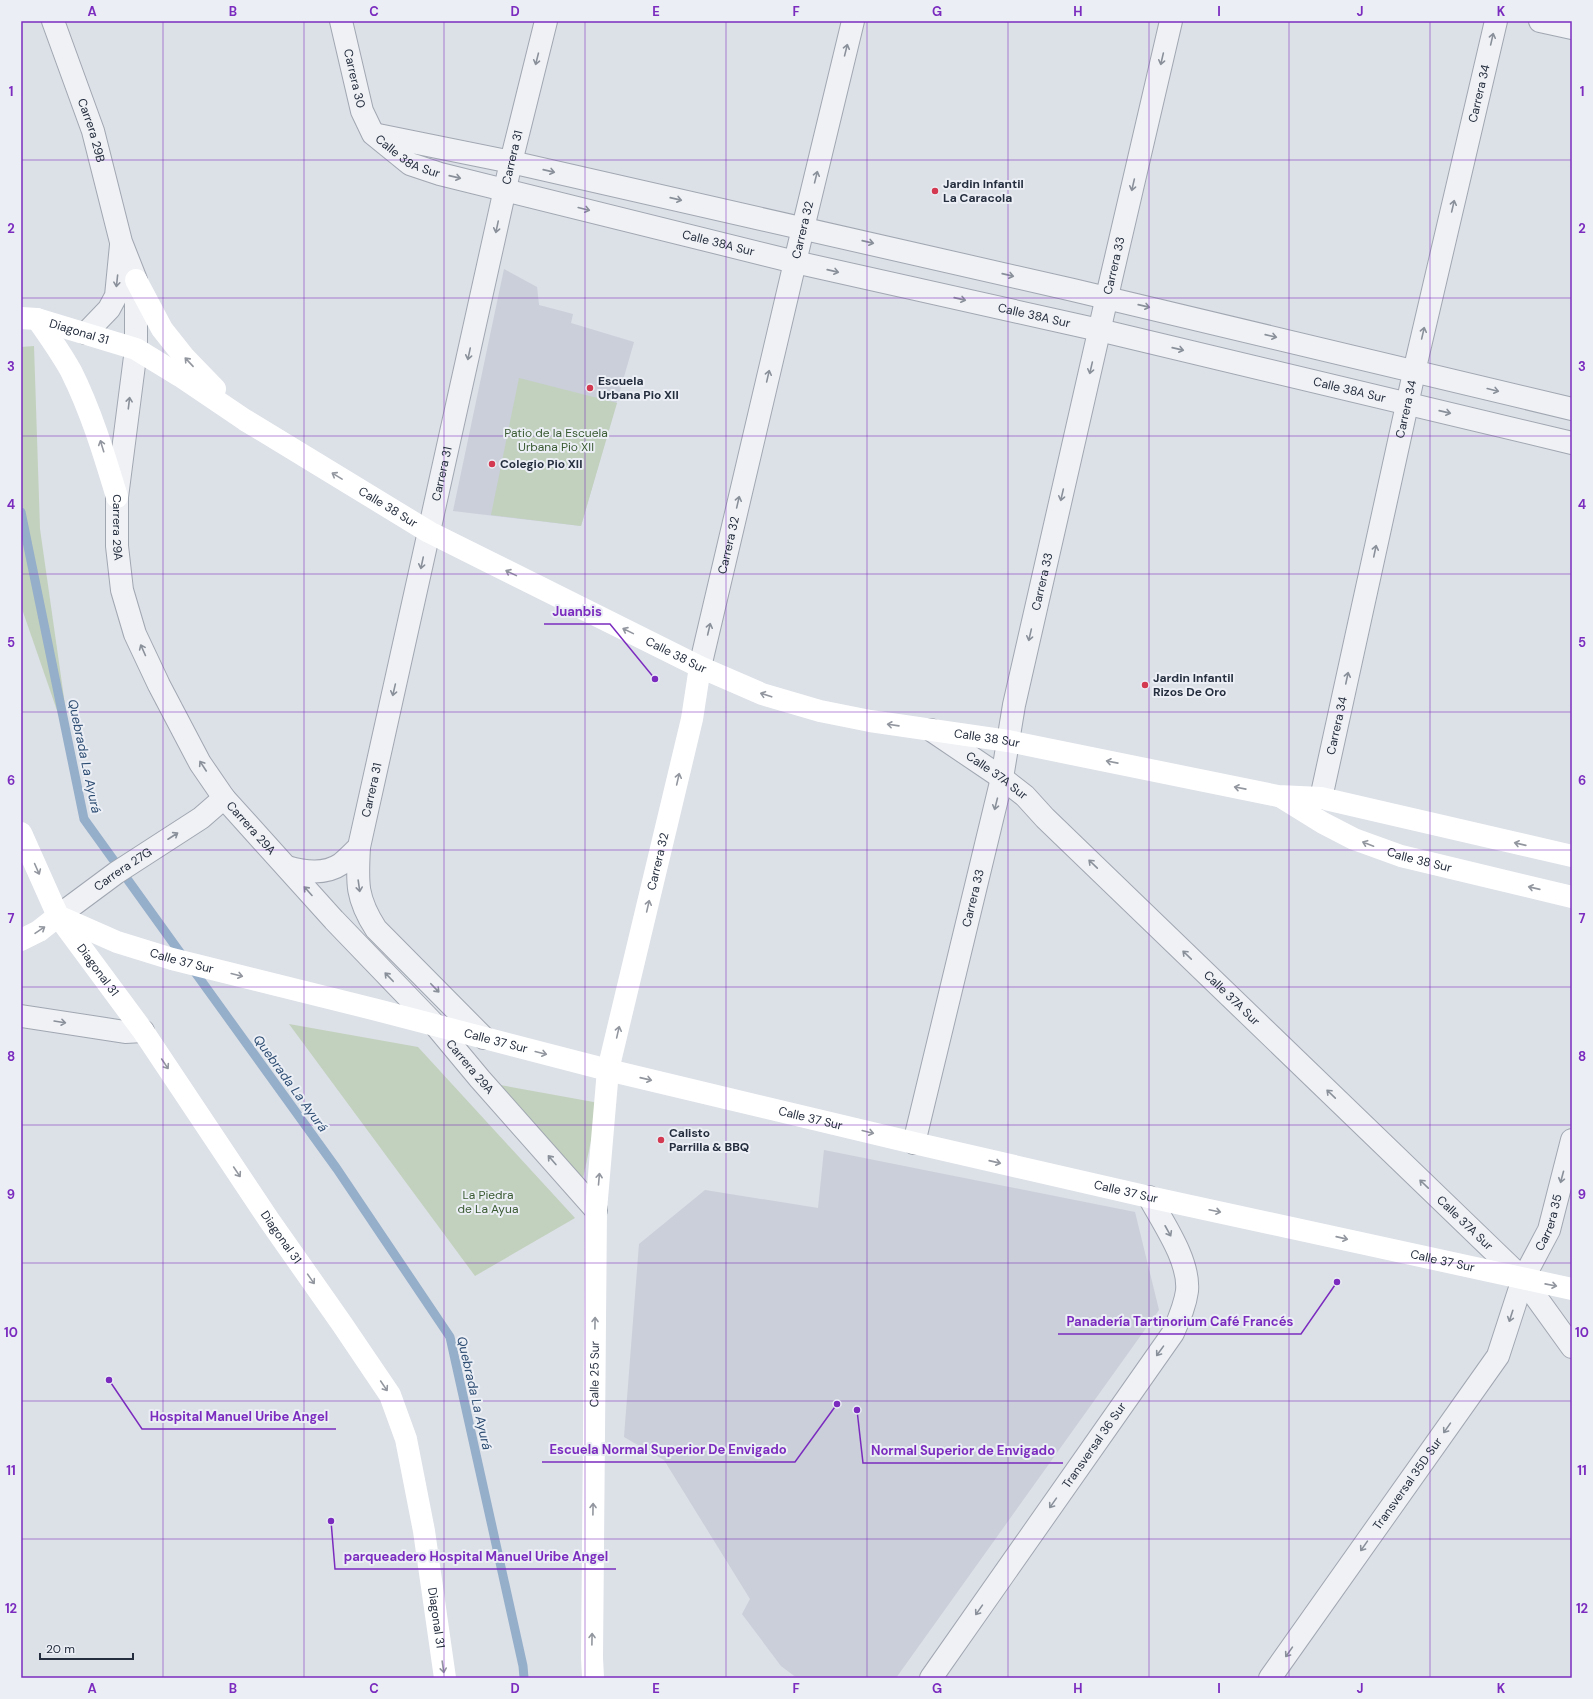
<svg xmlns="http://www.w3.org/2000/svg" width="1593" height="1699" viewBox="0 0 1593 1699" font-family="'DM Sans',sans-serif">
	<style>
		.built { fill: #cacfd9 }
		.green { fill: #c2d1bd }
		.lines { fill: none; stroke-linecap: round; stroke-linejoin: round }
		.stream { stroke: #95aec9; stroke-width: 9 }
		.minor-casing { stroke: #a1a7b1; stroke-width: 24 }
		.tertiary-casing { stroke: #a1a7b1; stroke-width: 24 }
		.minor { stroke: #eff1f5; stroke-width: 22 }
		.tertiary { stroke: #eff1f5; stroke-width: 22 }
		.secondary { stroke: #fff; stroke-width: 22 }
		.oneway { stroke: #8a909a }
		.oneway2 { stroke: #92969e }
		.grid { fill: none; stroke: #7b2cbf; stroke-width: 1; stroke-opacity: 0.55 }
		.poi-dot { fill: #d33a51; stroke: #ebeff5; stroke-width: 1.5 }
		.labels { text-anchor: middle; stroke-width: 4; stroke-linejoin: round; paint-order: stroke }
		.street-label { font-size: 12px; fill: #252e3e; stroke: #ebeff5 }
		.poi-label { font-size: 12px; font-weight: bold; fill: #252e3e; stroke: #ebeff5; text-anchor: start }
		.park-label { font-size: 12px; fill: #3a5a32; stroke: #ebeff5 }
		.water-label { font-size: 13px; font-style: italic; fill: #2e4d73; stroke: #ebeff5 }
		.leader { fill: none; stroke: #7b2cbf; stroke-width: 1.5 }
		.callout-dot { fill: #7b2cbf; stroke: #ebeff5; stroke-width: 1.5 }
		.callout-label { font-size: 13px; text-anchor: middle; font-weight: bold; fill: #7b2cbf; stroke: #ebeff5; stroke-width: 4; stroke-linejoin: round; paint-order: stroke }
		.neatline { fill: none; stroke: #7b2cbf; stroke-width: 1.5 }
		.grid-label { font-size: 13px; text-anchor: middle; font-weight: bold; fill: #7b2cbf }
	</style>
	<rect width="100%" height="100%" fill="#dce0e7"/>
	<path class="built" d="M504 269 537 287 539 305 573 314 571 323 634 342 581 526 453 511Z
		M824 1150 1135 1212 1159 1310 896 1678H797L781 1666 742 1614 750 1599 664 1460 624 1437 639 1244 705 1190 818 1208Z"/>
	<path class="green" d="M34 346 40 529 72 754 21 606V347Z
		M519 378 617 403 581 526 491 515Z
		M289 1024 418 1047 575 1218 475 1276Z
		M489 1083 599 1103 581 1188Z"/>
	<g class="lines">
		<path class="stream" d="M21 512 84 819 184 958
			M192 968 337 1169 450 1337 523 1666 524 1678"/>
		<defs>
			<g id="minor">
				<path id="s1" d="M700 667 803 228 853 21"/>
				<path id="s2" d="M931 730 1002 778 1025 796 1045 818 1523 1279 1572 1347"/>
				<path id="s3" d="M1321 798 1417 359 1496 21"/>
				<path d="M359 847C357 883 356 898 376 929L484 1038"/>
				<path id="s4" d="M287 867C304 872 325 875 341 864 347 859 353 853 359 847L511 162 546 21"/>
				<path id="s5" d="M58 916 116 873 201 818 224 798"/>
				<path d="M21 1016 125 1032 143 1031"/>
				<path id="s6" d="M914 1143 1002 778 1014 705 1111 279 1171 21"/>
				<path id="s7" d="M931 1678 1173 1333C1179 1319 1185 1306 1187 1291 1190 1261 1163 1223 1149 1197"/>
				<path id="s8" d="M1270 1678 1498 1356 1523 1279 1549 1230 1572 1140"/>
			</g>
			<g id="tertiary">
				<path id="s9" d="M53 21 93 131 121 242 136 280V349L117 497V546L122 590 135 634 159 685 200 763 224 798 334 920 435 1025 480 1079 596 1210"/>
				<path id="s10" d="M341 21 362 111 373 134 410 164 440 174 795 262 1099 330 1572 443"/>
				<path d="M1540 21 1572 28"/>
				<path d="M378 135 511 162 1073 290 1572 409"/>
				<path d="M86 333 109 309 116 296 121 245"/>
			</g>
		</defs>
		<use href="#minor" class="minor-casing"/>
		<use href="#tertiary" class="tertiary-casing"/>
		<use href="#minor" class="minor"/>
		<use href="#tertiary" class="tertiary"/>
		<g class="secondary">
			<path d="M136 280 162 329 185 358 215 389"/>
			<path id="s11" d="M21 318 37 319 136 349 180 376 245 420 429 532 700 667 762 694 820 711 870 721 1008 741 1278 796 1321 798 1572 856"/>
			<path d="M37 319C49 336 61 353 71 371 91 411 104 454 117 497"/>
			<path id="s12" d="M1281 797 1323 823 1354 839 1401 856 1572 897"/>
			<path id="s13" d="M21 833 58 916 143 1031 269 1220 342 1324 390 1395 406 1439 424 1531 445 1678"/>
			<path id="s14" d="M58 916 117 942 172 959 377 1010 608 1070 914 1143 1149 1197 1572 1289"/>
			<path d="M21 940 39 931 58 916"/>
			<path id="s15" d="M593 1678 592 1658 596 1210 608 1070 692 719 700 667"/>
		</g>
	</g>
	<defs><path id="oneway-shaft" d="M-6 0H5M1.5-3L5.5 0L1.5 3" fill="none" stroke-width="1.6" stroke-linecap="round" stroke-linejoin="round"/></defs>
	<g class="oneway">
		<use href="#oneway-shaft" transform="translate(1492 39) rotate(-77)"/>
		<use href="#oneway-shaft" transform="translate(846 50) rotate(-76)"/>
		<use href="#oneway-shaft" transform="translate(537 59) rotate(104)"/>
		<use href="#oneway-shaft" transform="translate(1162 59) rotate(103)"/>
		<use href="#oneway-shaft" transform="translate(549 171) rotate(13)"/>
		<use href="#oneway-shaft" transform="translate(455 177) rotate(13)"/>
		<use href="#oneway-shaft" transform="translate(816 177) rotate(-76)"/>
		<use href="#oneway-shaft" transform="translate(1133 185) rotate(103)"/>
		<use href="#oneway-shaft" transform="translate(676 199) rotate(13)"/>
		<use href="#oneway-shaft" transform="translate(1453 206) rotate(-77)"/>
		<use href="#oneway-shaft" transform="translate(584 209) rotate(14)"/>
		<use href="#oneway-shaft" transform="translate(497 227) rotate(102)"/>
		<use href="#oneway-shaft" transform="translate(868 242) rotate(13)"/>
		<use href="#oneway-shaft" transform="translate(833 271) rotate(13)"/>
		<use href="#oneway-shaft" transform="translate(1008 275) rotate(13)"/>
		<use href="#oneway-shaft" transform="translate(117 281) rotate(96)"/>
		<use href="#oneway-shaft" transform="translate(960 299) rotate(13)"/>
		<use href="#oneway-shaft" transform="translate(1144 306) rotate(13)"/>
		<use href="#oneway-shaft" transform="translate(1423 333) rotate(-77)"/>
		<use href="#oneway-shaft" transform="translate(1271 336) rotate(13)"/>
		<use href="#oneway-shaft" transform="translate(1178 349) rotate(13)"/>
		<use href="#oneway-shaft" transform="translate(469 354) rotate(102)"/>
		<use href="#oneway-shaft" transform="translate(1091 368) rotate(103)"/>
		<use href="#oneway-shaft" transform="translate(768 376) rotate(-77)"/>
		<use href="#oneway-shaft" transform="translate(1493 390) rotate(14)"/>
		<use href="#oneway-shaft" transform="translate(129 403) rotate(-83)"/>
		<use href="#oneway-shaft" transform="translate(1445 412) rotate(13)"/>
		<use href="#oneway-shaft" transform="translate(1062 495) rotate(103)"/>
		<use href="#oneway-shaft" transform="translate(738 502) rotate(-77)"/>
		<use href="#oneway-shaft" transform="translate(1375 551) rotate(-78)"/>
		<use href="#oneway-shaft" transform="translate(422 563) rotate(102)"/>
		<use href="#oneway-shaft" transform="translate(709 629) rotate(-77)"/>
		<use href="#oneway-shaft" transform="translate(1030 635) rotate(103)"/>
		<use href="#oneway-shaft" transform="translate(143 650) rotate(-114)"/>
		<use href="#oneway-shaft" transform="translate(1347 678) rotate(-78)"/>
		<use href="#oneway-shaft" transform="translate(394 690) rotate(103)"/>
		<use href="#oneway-shaft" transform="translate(203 766) rotate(-123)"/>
		<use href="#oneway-shaft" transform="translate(996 804) rotate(104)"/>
		<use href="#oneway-shaft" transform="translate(173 836) rotate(-33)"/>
		<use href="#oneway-shaft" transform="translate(1093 864) rotate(-136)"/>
		<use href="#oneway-shaft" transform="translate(359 886) rotate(82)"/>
		<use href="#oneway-shaft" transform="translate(308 891) rotate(-132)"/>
		<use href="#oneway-shaft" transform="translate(1187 955) rotate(-136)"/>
		<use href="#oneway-shaft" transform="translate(389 977) rotate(-134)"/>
		<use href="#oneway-shaft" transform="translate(435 988) rotate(46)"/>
		<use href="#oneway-shaft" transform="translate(60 1022) rotate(9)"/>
		<use href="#oneway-shaft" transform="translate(1331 1094) rotate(-136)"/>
		<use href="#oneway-shaft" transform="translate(552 1160) rotate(-131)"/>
		<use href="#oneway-shaft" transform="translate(1562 1177) rotate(105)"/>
		<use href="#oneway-shaft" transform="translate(1424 1184) rotate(-136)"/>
		<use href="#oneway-shaft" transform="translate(1168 1231) rotate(61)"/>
		<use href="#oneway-shaft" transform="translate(1511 1316) rotate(108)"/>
		<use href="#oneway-shaft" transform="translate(1160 1351) rotate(126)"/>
		<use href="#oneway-shaft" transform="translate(1447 1428) rotate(125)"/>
		<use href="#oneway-shaft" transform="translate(1053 1503) rotate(125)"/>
		<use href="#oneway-shaft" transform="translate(1364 1546) rotate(125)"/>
		<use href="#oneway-shaft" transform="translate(979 1610) rotate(125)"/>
		<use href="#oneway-shaft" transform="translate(1289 1652) rotate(125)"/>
	</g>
	<g class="oneway2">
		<use href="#oneway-shaft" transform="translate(189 362) rotate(-133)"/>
		<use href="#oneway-shaft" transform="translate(102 446) rotate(-107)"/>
		<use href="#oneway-shaft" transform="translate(337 476) rotate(-149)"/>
		<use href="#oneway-shaft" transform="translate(511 573) rotate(-154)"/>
		<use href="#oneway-shaft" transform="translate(628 631) rotate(-154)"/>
		<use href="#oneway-shaft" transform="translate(766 695) rotate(-162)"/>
		<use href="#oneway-shaft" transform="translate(893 725) rotate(-172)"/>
		<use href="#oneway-shaft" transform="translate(1112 762) rotate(-169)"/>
		<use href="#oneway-shaft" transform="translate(678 779) rotate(-77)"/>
		<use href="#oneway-shaft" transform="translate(1240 788) rotate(-169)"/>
		<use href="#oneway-shaft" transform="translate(1368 844) rotate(-159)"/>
		<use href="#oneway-shaft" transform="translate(1520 844) rotate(-167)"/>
		<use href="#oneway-shaft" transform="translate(37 869) rotate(66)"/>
		<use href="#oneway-shaft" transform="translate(1534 888) rotate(-167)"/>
		<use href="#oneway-shaft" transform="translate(648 906) rotate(-77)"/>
		<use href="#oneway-shaft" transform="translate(40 930) rotate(-34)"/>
		<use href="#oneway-shaft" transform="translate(237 975) rotate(14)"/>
		<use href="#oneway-shaft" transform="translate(618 1032) rotate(-77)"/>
		<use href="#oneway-shaft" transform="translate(541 1053) rotate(14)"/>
		<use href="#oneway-shaft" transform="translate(165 1064) rotate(56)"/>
		<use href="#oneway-shaft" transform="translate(646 1079) rotate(13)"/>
		<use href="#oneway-shaft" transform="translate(868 1132) rotate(14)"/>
		<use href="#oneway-shaft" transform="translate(995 1162) rotate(13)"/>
		<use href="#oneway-shaft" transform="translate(237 1172) rotate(56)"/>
		<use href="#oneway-shaft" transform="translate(599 1179) rotate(-85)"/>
		<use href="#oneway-shaft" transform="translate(1215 1211) rotate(12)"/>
		<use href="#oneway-shaft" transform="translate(1342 1238) rotate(13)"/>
		<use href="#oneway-shaft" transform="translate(311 1279) rotate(55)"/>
		<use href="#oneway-shaft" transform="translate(1551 1285) rotate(11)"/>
		<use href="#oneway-shaft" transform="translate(595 1323) rotate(-89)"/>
		<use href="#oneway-shaft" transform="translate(384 1386) rotate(56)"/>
		<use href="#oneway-shaft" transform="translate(593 1509) rotate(-89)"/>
		<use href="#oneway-shaft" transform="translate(592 1639) rotate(-89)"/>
		<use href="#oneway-shaft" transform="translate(443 1667) rotate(82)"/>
	</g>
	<path class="grid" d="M163 21V1678M304 21V1678M444 21V1678M585 21V1678M726 21V1678M867 21V1678M1008 21V1678M1149 21V1678M1289 21V1678M1430 21V1678M21 160H1572M21 298H1572M21 436H1572M21 574H1572M21 712H1572M21 850H1572M21 987H1572M21 1125H1572M21 1263H1572M21 1401H1572M21 1539H1572"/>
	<g class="poi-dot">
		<circle cx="935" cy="191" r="4"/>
		<circle cx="590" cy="388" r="4"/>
		<circle cx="492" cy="464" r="4"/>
		<circle cx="1145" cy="685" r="4"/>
		<circle cx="661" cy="1140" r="4"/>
	</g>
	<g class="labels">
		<g class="street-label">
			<text dy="4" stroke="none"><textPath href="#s10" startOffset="59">Carrera 30</textPath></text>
			<text dy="4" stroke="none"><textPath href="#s3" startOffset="722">Carrera 34</textPath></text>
			<text dy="4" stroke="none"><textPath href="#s9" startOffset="116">Carrera 29B</textPath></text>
			<text dy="4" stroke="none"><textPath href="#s10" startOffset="160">Calle 38A Sur</textPath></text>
			<text dy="4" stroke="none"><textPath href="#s4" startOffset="787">Carrera 31</textPath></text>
			<text dy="4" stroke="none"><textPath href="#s1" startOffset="449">Carrera 32</textPath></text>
			<text dy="4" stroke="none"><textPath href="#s10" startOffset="484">Calle 38A Sur</textPath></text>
			<text dy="4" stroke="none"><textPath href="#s6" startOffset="900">Carrera 33</textPath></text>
			<text dy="4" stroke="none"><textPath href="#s10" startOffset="808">Calle 38A Sur</textPath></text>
			<text dy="4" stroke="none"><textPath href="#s11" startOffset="60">Diagonal 31</textPath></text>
			<text dy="4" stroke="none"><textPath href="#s10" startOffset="1132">Calle 38A Sur</textPath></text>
			<text dy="4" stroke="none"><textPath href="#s3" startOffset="398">Carrera 34</textPath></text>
			<text dy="4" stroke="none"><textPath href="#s4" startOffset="463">Carrera 31</textPath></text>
			<text dy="4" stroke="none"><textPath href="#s11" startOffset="417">Calle 38 Sur</textPath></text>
			<text dy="4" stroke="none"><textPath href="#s9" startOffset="521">Carrera 29A</textPath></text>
			<text dy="4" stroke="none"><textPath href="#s1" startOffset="125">Carrera 32</textPath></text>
			<text dy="4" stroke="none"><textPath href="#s6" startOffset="576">Carrera 33</textPath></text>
			<text dy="4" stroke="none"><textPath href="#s11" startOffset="741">Calle 38 Sur</textPath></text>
			<text dy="4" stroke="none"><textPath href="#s3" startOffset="74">Carrera 34</textPath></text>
			<text dy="4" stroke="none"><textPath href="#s11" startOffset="1065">Calle 38 Sur</textPath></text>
			<text dy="4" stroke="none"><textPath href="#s2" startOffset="80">Calle 37A Sur</textPath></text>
			<text dy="4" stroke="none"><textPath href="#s4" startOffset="139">Carrera 31</textPath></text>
			<text dy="4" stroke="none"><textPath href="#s9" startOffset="857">Carrera 29A</textPath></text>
			<text dy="4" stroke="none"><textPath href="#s12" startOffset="153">Calle 38 Sur</textPath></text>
			<text dy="4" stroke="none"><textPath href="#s15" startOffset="823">Carrera 32</textPath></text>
			<text dy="4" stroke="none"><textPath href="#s5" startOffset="80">Carrera 27G</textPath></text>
			<text dy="4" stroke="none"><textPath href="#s6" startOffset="252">Carrera 33</textPath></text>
			<text dy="4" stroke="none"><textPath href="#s14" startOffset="132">Calle 37 Sur</textPath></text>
			<text dy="4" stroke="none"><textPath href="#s13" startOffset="158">Diagonal 31</textPath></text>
			<text dy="4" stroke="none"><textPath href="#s2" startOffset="404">Calle 37A Sur</textPath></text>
			<text dy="4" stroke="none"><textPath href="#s14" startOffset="456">Calle 37 Sur</textPath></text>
			<text dy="4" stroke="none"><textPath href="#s9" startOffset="1181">Carrera 29A</textPath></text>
			<text dy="4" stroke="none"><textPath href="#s14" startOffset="780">Calle 37 Sur</textPath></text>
			<text dy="4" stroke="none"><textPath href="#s14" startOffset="1104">Calle 37 Sur</textPath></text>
			<text dy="4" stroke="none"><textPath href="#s8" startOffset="538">Carrera 35</textPath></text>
			<text dy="4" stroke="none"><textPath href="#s2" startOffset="728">Calle 37A Sur</textPath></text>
			<text dy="4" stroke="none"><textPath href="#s13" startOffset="482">Diagonal 31</textPath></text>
			<text dy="4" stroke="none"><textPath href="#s14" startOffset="1428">Calle 37 Sur</textPath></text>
			<text dy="4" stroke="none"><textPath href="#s15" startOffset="304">Calle 25 Sur</textPath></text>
			<text dy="4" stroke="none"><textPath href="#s7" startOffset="284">Transversal 36 Sur</textPath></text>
			<text dy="4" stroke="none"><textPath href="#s8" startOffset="238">Transversal 35D Sur</textPath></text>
			<text dy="4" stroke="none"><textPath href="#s13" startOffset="902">Diagonal 31</textPath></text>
		</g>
		<g class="poi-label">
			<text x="943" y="188">Jardin Infantil<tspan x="943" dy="14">La Caracola</tspan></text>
			<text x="598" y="385">Escuela<tspan x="598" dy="14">Urbana Pio XII</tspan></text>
			<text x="500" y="468">Colegio Pio XII</text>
			<text x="1153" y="682">Jardin Infantil<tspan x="1153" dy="14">Rizos De Oro</tspan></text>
			<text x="669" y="1137">Calisto<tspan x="669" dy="14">Parrilla &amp; BBQ</tspan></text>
		</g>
		<g class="park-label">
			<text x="556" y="437">Patio de la Escuela<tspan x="556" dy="14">Urbana Pio XII</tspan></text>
			<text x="488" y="1199">La Piedra<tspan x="488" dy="14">de La Ayua</tspan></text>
		</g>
		<g class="water-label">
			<text transform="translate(85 756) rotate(78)" y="5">Quebrada La Ayurá</text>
			<text transform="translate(291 1083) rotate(54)" y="5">Quebrada La Ayurá</text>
			<text transform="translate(475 1393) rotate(77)" y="5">Quebrada La Ayurá</text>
		</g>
	</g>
	<path class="leader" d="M655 679L610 624H544M1337 1282L1301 1334H1058M109 1380L142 1429H336M837 1404L795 1462H542M857 1410L863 1463H1063M331 1521L335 1569H616"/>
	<g class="callout-dot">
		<circle cx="655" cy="679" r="4"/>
		<circle cx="1337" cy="1282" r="4"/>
		<circle cx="109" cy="1380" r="4"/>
		<circle cx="837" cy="1404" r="4"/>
		<circle cx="857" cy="1410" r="4"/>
		<circle cx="331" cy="1521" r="4"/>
	</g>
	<g class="callout-label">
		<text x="577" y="616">Juanbis</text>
		<text x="1180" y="1326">Panadería Tartinorium Café Francés</text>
		<text x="239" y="1421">Hospital Manuel Uribe Angel</text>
		<text x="668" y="1454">Escuela Normal Superior De Envigado</text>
		<text x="963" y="1455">Normal Superior de Envigado</text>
		<text x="476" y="1561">parqueadero Hospital Manuel Uribe Angel</text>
	</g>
	<rect width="1593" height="1699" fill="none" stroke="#ebeff5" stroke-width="44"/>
	<path d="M40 1653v6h93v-6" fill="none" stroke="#252e3e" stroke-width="2"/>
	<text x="46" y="1653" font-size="12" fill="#252e3e" stroke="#ebeff5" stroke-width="3" paint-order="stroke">20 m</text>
	<rect x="22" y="22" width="1549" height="1655" class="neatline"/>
	<g class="grid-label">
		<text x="92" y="16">A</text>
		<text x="233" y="16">B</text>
		<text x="374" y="16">C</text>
		<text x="515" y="16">D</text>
		<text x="656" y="16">E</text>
		<text x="796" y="16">F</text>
		<text x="937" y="16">G</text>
		<text x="1078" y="16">H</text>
		<text x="1219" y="16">I</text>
		<text x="1360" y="16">J</text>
		<text x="1501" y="16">K</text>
		<text x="11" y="96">1</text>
		<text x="1582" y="96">1</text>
		<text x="11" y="233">2</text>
		<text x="1582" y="233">2</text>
		<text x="11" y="371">3</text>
		<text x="1582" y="371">3</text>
		<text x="11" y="509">4</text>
		<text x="1582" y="509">4</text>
		<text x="11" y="647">5</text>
		<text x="1582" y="647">5</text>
		<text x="11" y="785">6</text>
		<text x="1582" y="785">6</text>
		<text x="11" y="923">7</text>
		<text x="1582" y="923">7</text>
		<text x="11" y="1061">8</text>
		<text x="1582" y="1061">8</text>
		<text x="11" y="1199">9</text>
		<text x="1582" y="1199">9</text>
		<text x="11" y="1337">10</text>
		<text x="1582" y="1337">10</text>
		<text x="11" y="1475">11</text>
		<text x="1582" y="1475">11</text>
		<text x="11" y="1613">12</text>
		<text x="1582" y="1613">12</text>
		<text x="92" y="1693">A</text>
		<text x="233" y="1693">B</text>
		<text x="374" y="1693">C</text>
		<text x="515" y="1693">D</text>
		<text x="656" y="1693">E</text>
		<text x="796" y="1693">F</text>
		<text x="937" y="1693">G</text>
		<text x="1078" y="1693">H</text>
		<text x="1219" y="1693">I</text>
		<text x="1360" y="1693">J</text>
		<text x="1501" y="1693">K</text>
	</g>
</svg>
